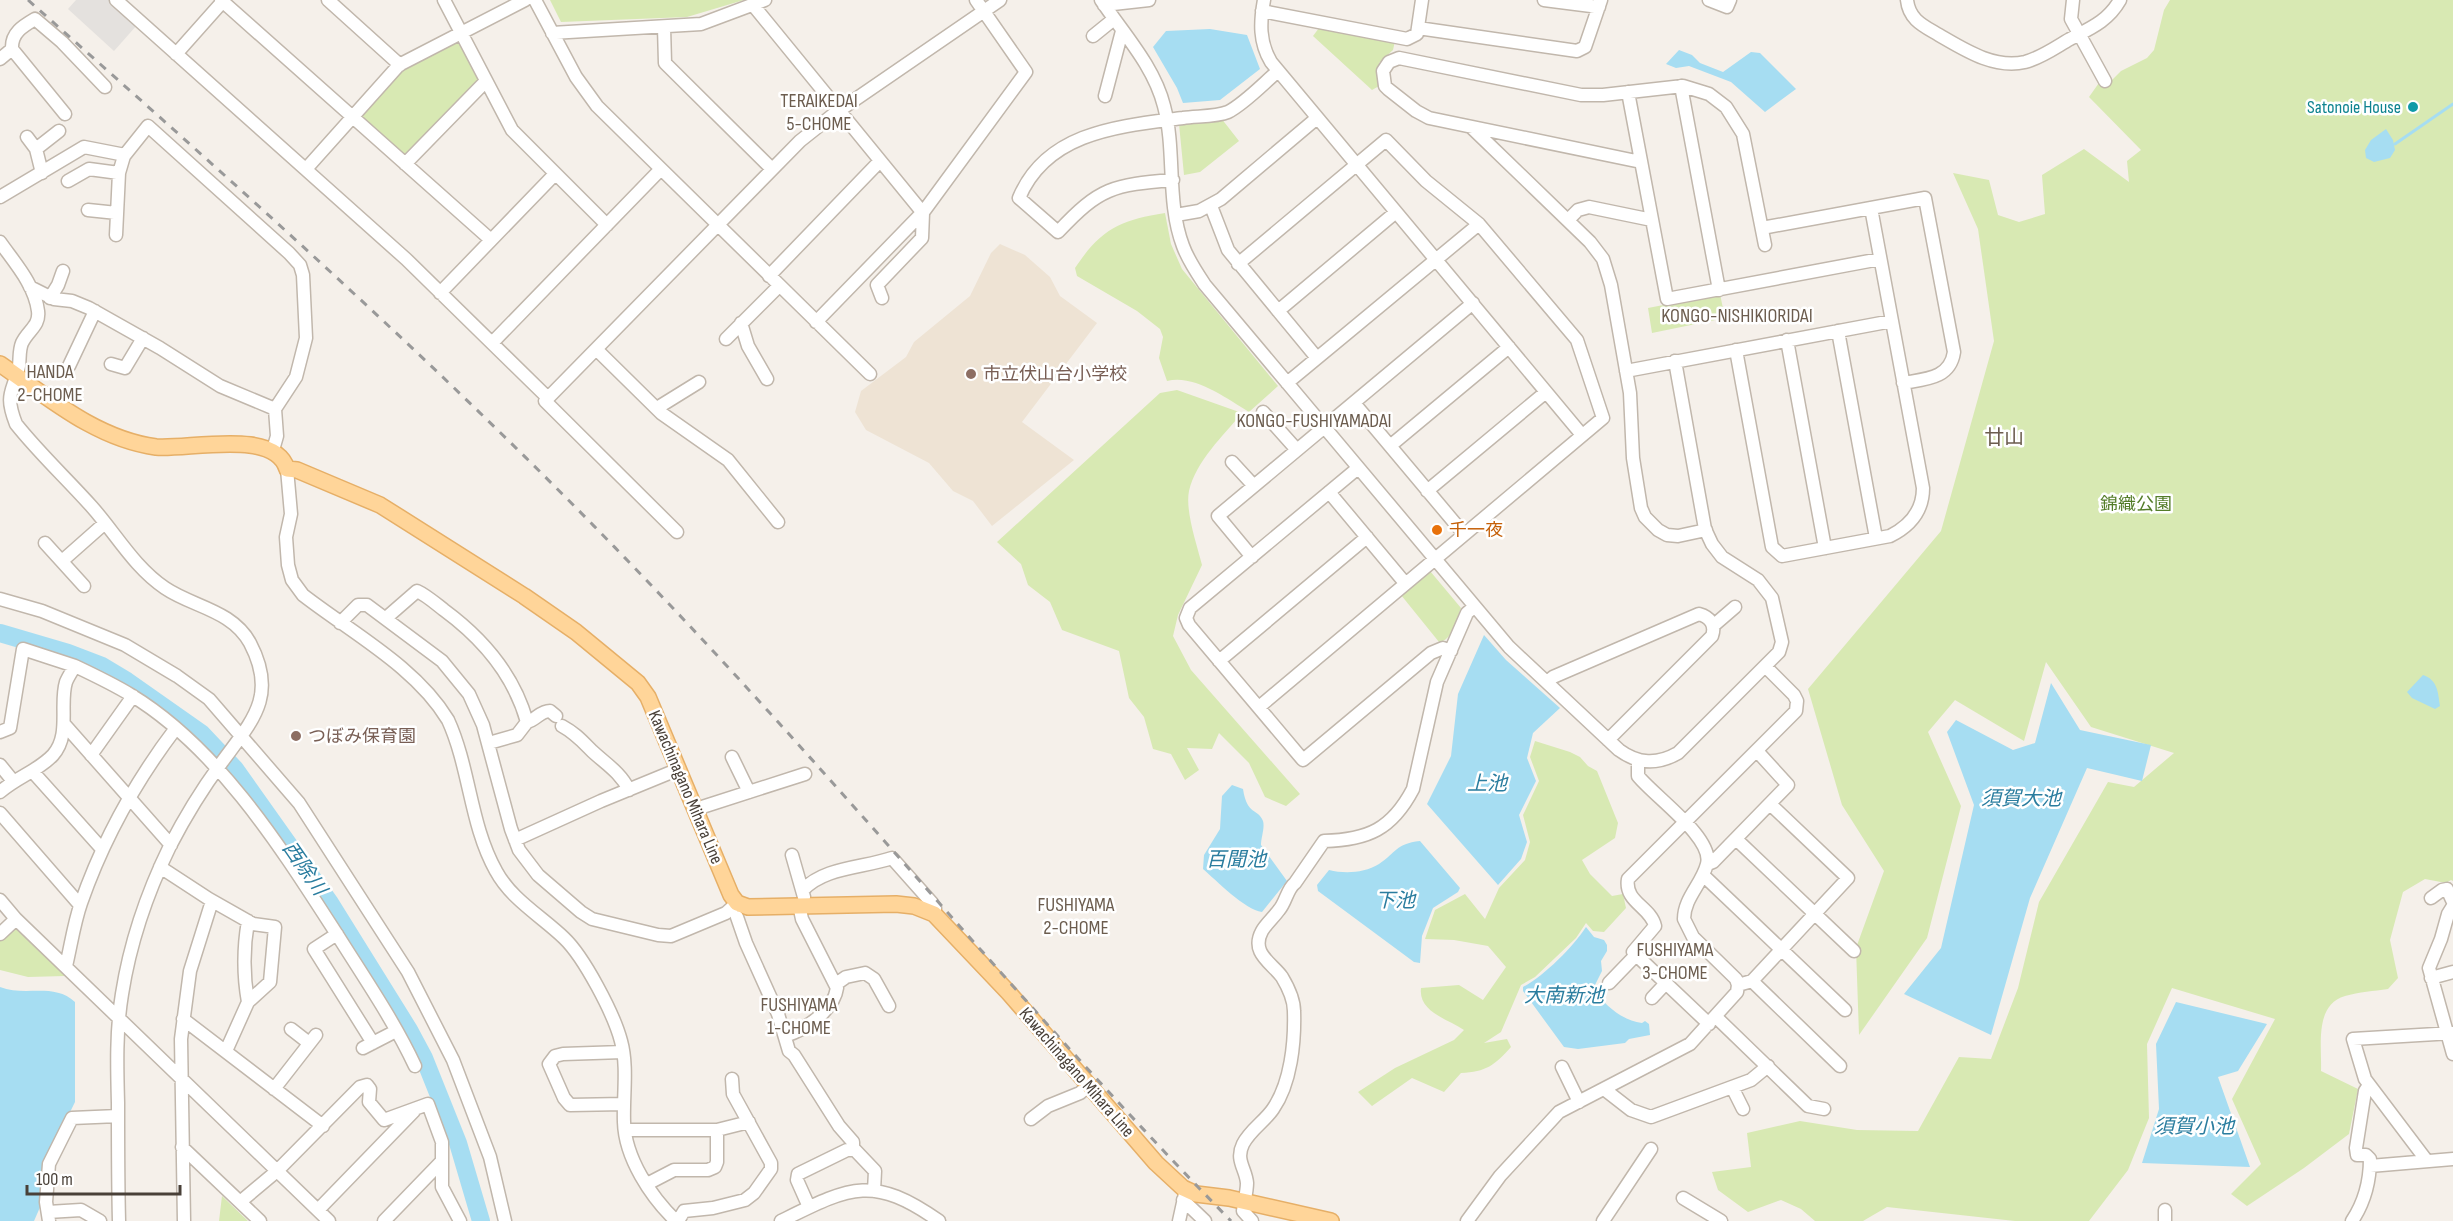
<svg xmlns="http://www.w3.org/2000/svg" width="2453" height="1221" viewBox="0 0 2453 1221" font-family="'Sofia Sans Condensed','Noto Sans JP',sans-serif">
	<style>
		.education { fill: #eee3d4 }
		.green { fill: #d8e9b3 }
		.parking { fill: #e4e1de }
		.water { fill: #a6ddf2 }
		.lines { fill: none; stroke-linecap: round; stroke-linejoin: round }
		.stream { stroke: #a6ddf2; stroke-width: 3 }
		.river { stroke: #a6ddf2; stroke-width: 18 }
		.minor-casing { stroke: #c1b7ac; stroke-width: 15 }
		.major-casing { stroke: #e6af67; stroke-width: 18 }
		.minor { stroke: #fff; stroke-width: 12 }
		.major { stroke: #ffd599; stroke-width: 15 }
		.rail { stroke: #999; stroke-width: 3; stroke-dasharray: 8 8; stroke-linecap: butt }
		.culture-dot { fill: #0f9aa8; stroke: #fff; stroke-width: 2 }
		.education-dot { fill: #8d6e63; stroke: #fff; stroke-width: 2 }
		.food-dot { fill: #e8710a; stroke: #fff; stroke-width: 2 }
		.labels { text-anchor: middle; stroke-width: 5; stroke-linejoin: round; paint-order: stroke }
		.culture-label { font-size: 18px; fill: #0d838f; stroke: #fff; text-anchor: end }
		.education-label { font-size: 18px; fill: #785e54; stroke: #fff; text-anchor: start }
		.park-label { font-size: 18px; fill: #547d29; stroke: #fff }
		.food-label { font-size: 18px; fill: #c56008; stroke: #fff; text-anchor: start }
		.street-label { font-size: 18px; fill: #494038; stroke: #fff }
		.neighbourhood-label { font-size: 20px; fill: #6c5d4f; stroke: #fff }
		.water-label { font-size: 20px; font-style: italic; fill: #2a7d9f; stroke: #fff }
	</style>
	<rect width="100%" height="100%" fill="#f5f0ea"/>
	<path class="education" d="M1000 244 1025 255 1050 277 1060 296 1097 323 1022 422 1074 460 992 526 973 501 953 491 929 463 866 430 855 412 861 391 906 357 914 342 970 296 991 253Z"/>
	<path class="green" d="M550 0H744L687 17 561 22Z
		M2170 0H2453V881L2451 880 2446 883 2425 879 2403 892 2390 940 2398 978 2388 989C2374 991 2359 992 2345 996 2314 1005 2322 1046 2321 1071L2358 1089 2349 1134 2304 1168 2247 1206 2231 1194 2261 1164 2232 1099 2275 1019 2172 988 2147 1044 2149 1118 2128 1170 2089 1221H2015L1887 1207 1863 1221H1815L1801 1209 1781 1200 1748 1212 1718 1190 1712 1172 1751 1167 1747 1133 1800 1121 1857 1130 1918 1131 1959 1057 1991 1059 2018 988 2039 902 2108 782 2134 787 2174 753 2091 727 2046 662 2024 741 1955 700 1928 732 1961 806 1927 938 1859 1035 1856 948 1884 871 1842 805 1808 689 1941 531 1994 341 1978 229 1953 173 1989 180 1998 215 2019 222 2045 214 2042 175 2084 149 2129 182 2127 161 2141 150 2089 97 2101 80 2107 85 2121 71 2147 58 2154 50 2164 10Z
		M1319 28 1395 41 1393 50 1379 63V86L1372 90 1313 36Z
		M457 41 463 43 480 76 478 85 410 155 402 156 363 121 362 113 403 69Z
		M1221 118 1239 141 1200 172 1184 175 1179 124Z
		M1165 213 1171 244 1182 269 1278 386 1249 412C1226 398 1194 374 1167 381L1159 358 1163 337 1160 329 1137 311 1077 276 1075 268C1101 229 1120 220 1165 213Z
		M1720 294 1725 318 1652 333 1648 308Z
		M1177 390 1242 413C1223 436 1196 461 1189 491 1185 511 1197 545 1202 565L1178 615 1173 636 1191 670 1300 794 1286 806 1265 797 1249 763 1219 733 1212 749 1187 748 1199 770 1185 780 1171 754 1153 749 1144 717 1129 698 1119 651 1062 630 1050 602 1028 585 1021 564 997 542 1160 393Z
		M1430 571 1461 608C1456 620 1453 640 1439 642L1401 595Z
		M1535 741 1570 752 1580 757 1588 766 1597 771 1618 823 1615 838 1582 860 1590 874 1612 896 1623 894 1626 908 1604 932 1593 931 1586 923 1576 938 1535 977 1521 985 1501 1032 1484 1043 1507 1039 1511 1047C1495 1065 1486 1072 1461 1073L1444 1092 1412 1078 1372 1106 1358 1092 1395 1068 1454 1040 1464 1030C1448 1019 1418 1012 1421 988L1459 985 1483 1000 1506 967 1488 946 1454 940 1425 939 1435 910 1465 894 1485 919 1499 888 1525 860 1530 842 1523 815 1539 781 1530 757Z
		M13 927 20 928 65 976 28 977 0 970V939Z
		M222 1196 248 1221H219Z"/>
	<path class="parking" d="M76 0H109L137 25 114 51 68 9Z"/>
	<path class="water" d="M1210 29 1247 35 1260 69 1220 100 1183 103 1177 88 1153 47 1166 31Z
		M1679 50 1692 55 1700 63 1723 72 1751 52 1760 53 1796 89 1765 112 1731 82 1689 66 1676 68 1666 64Z
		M2386 129 2393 140 2395 150 2390 158 2374 162 2366 158 2365 150 2371 140Z
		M1484 635 1506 660 1560 708 1533 733 1527 758 1536 781 1519 815 1527 842 1521 859 1498 885 1427 804 1451 756 1458 694Z
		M2423 675C2438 680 2438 693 2440 706L2435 709 2412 698 2407 692Z
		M2051 683 2080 730 2151 745 2142 781 2087 768 2030 898 1991 1035 1904 994 1941 948 1974 805 1947 732 1956 720 2013 750 2035 743Z
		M1232 785 1243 789C1247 816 1258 808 1263 821 1265 827 1261 838 1261 845L1287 881 1262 912C1245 910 1216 880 1203 869L1204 855 1220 829 1222 796Z
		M1420 841 1460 888 1458 892 1433 908 1422 936 1420 963 1414 962 1318 891 1317 885 1329 870C1345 874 1364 873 1379 864 1397 852 1395 844 1420 841Z
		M1586 927 1594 937 1604 940 1607 945V951L1601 961 1602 971 1593 989C1605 1005 1621 1020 1642 1023L1645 1021 1649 1024 1650 1035 1629 1039 1625 1043 1578 1049 1564 1047 1523 991V987C1544 976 1573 947 1586 927Z
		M0 987C25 997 54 982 75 1002V1102L45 1163 41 1205 34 1221H0Z
		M2176 1002 2267 1024 2238 1071 2218 1077 2250 1167 2142 1163 2159 1109 2156 1044Z"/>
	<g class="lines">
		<path class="stream" d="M2395 144 2453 104"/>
		<path class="river" d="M0 633 68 653 102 666 127 681 201 733 235 769 330 903 409 1030 424 1058 458 1143 481 1221"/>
		<defs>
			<path id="minor" d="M116 0 406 259 548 398 545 401 677 532
				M221 0 491 240
				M328 0 400 65
				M444 0 512 130 607 225
				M535 0 576 77 597 106 870 374
				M1101 0C1123 33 1154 66 1164 106 1176 151 1166 201 1183 246 1188 260 1197 273 1205 285L1509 647 1619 750C1638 764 1657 765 1678 753L1779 652 1782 642 1772 598 1758 580 1722 557 1712 544 1705 529 1675 361
				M1264 0C1260 22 1259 42 1271 62L1582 435
				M1544 0 1599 7
				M1709 0 1727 7 1730 0
				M1907 0C1909 20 1924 26 1939 35 1965 50 1994 69 2025 62 2041 58 2056 47 2070 39 2091 28 2108 21 2120 0
				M2073 0 2071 19 2105 81
				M753 5 923 213 922 238 877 285 882 298
				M1104 5 1149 0
				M1262 11 1407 39 1417 34 1422 0
				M664 27 665 63 772 169
				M1418 28 1577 51 1585 47 1601 0
				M552 33 701 24 765 0
				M1093 36 1114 19
				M12 49 65 114
				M176 54 224 0
				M0 59 12 49C11 33 23 26 35 19L62 42 105 87
				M1681 86 1719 290
				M1628 92 1667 299 1880 259
				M1105 96 1122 31
				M1471 127 1590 242 1603 259 1611 285 1630 393 1633 458 1641 508 1645 517 1658 530 1667 535 1678 536 1706 530
				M27 137 36 149 42 173
				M36 149 59 131
				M1641 162 1429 118 1416 111 1388 89 1385 86 1383 71 1389 62 1399 58 1581 95H1603L1683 86 1709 94 1726 107 1743 134 1765 245
				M405 164 486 81
				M306 169 399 65 525 0
				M1173 180C1113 185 1100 187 1058 232L1019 198C1047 131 1121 126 1183 118 1196 116 1216 117 1228 112 1244 104 1264 83 1278 71
				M68 181 89 169 119 173
				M0 197 84 147 125 155
				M1211 206 1228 250 1317 358
				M88 210 117 213
				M1176 215 1199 211 1221 199 1317 118
				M1568 220 1578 210 1589 207 1652 220
				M1762 228 1925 198 1954 352C1950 379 1925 379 1903 383
				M116 235 119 173 124 156 148 126 289 253 300 265 303 275 306 338 296 377 275 409 277 436 273 450
				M0 242C14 262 35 285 38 311 40 326 28 330 22 343 19 350 20 358 19 366 13 393 4 393 16 424 39 453 67 479 92 507 116 534 134 567 165 588 193 607 232 610 250 643 278 696 252 721 222 762 202 789 185 817 170 846 147 893 130 943 122 994 116 1030 117 1067 118 1103 118 1142 118 1182 119 1221
				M1238 264 1386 140 1426 181 1479 224 1577 340 1603 418 1259 707
				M769 276 880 161
				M30 287 54 299 72 301 89 308 160 348 220 386 275 409
				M440 293 555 174
				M50 298 58 285 63 271
				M1278 311 1396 212
				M816 322 924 211 1026 72 976 0
				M741 323 748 346 767 379
				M1838 331 1876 538
				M726 339 779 286
				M1787 340 1825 548
				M492 343 661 169
				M596 349 661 413 728 460 778 522
				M1736 350 1772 547 1782 556 1890 536C1910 526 1923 511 1923 488L1871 208
				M111 364 125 368 143 338
				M69 366 95 311
				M1626 371 1892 321
				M1287 383 1479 224
				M548 398 800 141 834 114 1000 0
				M1354 403 1464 534
				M657 408 699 382
				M1263 412 1297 450
				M1390 446 1509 347
				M1232 462 1254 486
				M1358 468 1190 608 1186 618 1189 625 1303 760 1431 653 1443 648 1451 651
				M287 469 291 514 286 537 288 565 292 580 303 595C352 633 416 667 448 720 470 768 470 825 496 871 511 899 541 916 564 938 584 957 614 1014 621 1041 628 1066 623 1096 624 1122 625 1158 651 1197 676 1221
				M1427 491 1546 392
				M1329 492 1405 583
				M45 543 84 586
				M1252 557 1218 516 1473 303
				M62 561 105 523
				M0 599 42 611 125 645 177 676 209 699 299 803 408 972 453 1060 490 1157 505 1221
				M386 618 417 591C426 595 435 603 444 610 482 638 514 675 527 722L517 735 489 743
				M340 623 358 605H367L442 661 469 694 483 725 511 829 519 850 538 875 581 912 592 919 658 935 671 936 726 913 737 903
				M1713 626 1735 607
				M1219 661 1367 537
				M1547 682 1553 677 1692 617 1699 614C1710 617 1716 625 1712 636L1608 740
				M527 722C536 720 540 711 550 711L556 716
				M64 724 171 845
				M562 726C575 733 582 741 592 751 606 764 620 772 629 790
				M0 732 10 728 23 649 75 666
				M91 755 133 696
				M732 757 749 792
				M0 765 13 781
				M33 772 102 849
				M0 792C17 777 38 771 53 755 71 735 59 704 66 682 68 677 72 671 75 666 94 675 113 684 131 695 220 749 283 851 338 936 365 979 394 1021 415 1066
				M696 809 805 774
				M0 813 80 905
				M1736 839 1854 951
				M515 840 601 801 679 769
				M792 855 804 897
				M1708 864 1713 862 1788 785 1757 751
				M160 867 209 899 253 924 275 927 270 982 248 1002 226 1051
				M1703 875 1845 1010
				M803 890C824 867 863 868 892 858L932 903 935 908 934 914
				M2431 898 2442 890 2447 889 2453 902
				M0 900 16 919 329 1221
				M2453 906 2448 914 2441 939 2429 968 2453 1054
				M737 917 746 943 778 1014 789 1051 794 1055 839 1126 853 1142V1149
				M0 934 16 919
				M337 934 314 949 373 1043
				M66 966C71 945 74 923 81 903 103 840 135 782 176 728
				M2431 978 2453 972
				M1752 981 1840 1066
				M1609 983 1636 955
				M836 984 846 977 865 973 874 979 889 1006
				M1738 985 1752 981 1848 878 1770 804
				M1652 998 1666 983
				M248 1002C243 974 243 950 248 921
				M1716 1017 1808 1106 1824 1109
				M183 1019 323 1126
				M1709 1024 1633 952 1655 926C1651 907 1624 902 1628 879L1796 711 1797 701 1794 695 1765 666
				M291 1029 309 1043
				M785 1036C805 1030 834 1010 837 988L802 919 799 905
				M363 1048 396 1031
				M623 1052 563 1054 555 1056 549 1064 564 1098 570 1105 624 1104
				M1562 1067 1579 1102
				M1732 1087 1743 1109
				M274 1089 316 1035
				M1604 1089 1631 1110 1651 1117 1751 1080 1768 1066
				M1031 1119 1048 1106 1080 1093 1088 1086
				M625 1130H717L749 1122
				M182 1147 260 1221
				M2427 1161 2365 1079 2353 1039 2453 1033
				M2370 1166 2453 1159
				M647 1184 674 1170H708L715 1167 717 1162V1130
				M1683 1198 1721 1221
				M1183 1200 1205 1221
				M240 1202 277 1171 360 1087 367 1085 370 1089 369 1102 384 1120 428 1104 442 1142V1187L460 1221
				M809 1207 797 1180 798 1174 847 1150H855L875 1171 874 1191
				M318 1210 414 1111
				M48 1212 81 1210 100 1221
				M49 1221 46 1202 49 1164 72 1118 118 1116
				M184 1221 181 1039 190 971 212 901
				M384 1221 442 1161
				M678 1221 684 1211 713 1208 745 1200 754 1193 771 1169V1163L733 1094 732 1079
				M781 1221C850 1187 872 1174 939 1221
				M1179 1221 1186 1189
				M1252 1221 1243 1211C1244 1202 1247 1192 1247 1183 1246 1169 1235 1160 1243 1144 1250 1130 1265 1121 1273 1109 1291 1083 1295 1042 1294 1011 1294 1000 1288 987 1282 977 1272 963 1250 953 1262 931 1266 924 1274 917 1279 910 1286 902 1287 889 1295 883L1324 841C1368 840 1392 829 1413 789L1437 682 1467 613 1474 607
				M1467 1221 1500 1176 1559 1112 1690 1044 1737 992 1738 985 1736 979 1693 937 1684 919C1684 898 1702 884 1707 864 1714 838 1655 797 1638 776V761
				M1603 1221 1651 1149
				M2165 1221V1210
				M2352 1221C2364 1203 2370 1181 2370 1159L2366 1155H2357L2356 1148 2365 1091 2369 1085"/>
			<path id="major" d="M0 364C48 397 96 439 156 447 188 450 275 428 287 469L297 470 380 505 524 596 576 632 638 683 648 697 731 895 737 903 748 907 896 904 914 906 934 914 1009 993 1156 1163 1183 1188 1196 1194 1229 1198 1331 1221"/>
		</defs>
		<use href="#minor" class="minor-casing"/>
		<use href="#major" class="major-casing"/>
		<use href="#minor" class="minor"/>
		<use href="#major" class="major"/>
		<path class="rail" d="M28 0C241 189 454 378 650 584 849 792 1030 1016 1231 1221"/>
	</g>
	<circle class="culture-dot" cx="2413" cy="107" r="6"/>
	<g class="education-dot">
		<circle cx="971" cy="374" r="6"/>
		<circle cx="296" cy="736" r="6"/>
	</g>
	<circle class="food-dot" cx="1437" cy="530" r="6"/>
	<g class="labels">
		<g class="culture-label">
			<text x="2401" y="113">Satonoie House</text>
		</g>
		<g class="education-label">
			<text x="983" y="380">市立伏山台小学校</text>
			<text x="308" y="742">つぼみ保育園</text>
		</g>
		<g class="park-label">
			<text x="2136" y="510">錦織公園</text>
		</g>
		<g class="food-label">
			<text x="1449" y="536">千一夜</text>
		</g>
		<g class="street-label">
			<text transform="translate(686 787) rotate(67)" y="6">Kawachinagano Mihara Line</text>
			<text transform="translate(1077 1072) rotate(49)" y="6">Kawachinagano Mihara Line</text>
		</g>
		<g class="neighbourhood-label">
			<text x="819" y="107">TERAIKEDAI<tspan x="819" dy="23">5-CHOME</tspan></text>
			<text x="1737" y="322">KONGO-NISHIKIORIDAI</text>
			<text x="50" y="378">HANDA<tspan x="50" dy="23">2-CHOME</tspan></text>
			<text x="1314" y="427">KONGO-FUSHIYAMADAI</text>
			<text x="2004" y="444">廿山</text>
			<text x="1076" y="911">FUSHIYAMA<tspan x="1076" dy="23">2-CHOME</tspan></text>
			<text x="1675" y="956">FUSHIYAMA<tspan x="1675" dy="23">3-CHOME</tspan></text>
			<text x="799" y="1011">FUSHIYAMA<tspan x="799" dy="23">1-CHOME</tspan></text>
		</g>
		<g class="water-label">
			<text x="1487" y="790">上池</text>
			<text x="2021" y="805">須賀大池</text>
			<text x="1236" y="866">百聞池</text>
			<text transform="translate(305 868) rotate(55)" y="7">西除川</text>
			<text x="1395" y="907">下池</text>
			<text x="1564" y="1002">大南新池</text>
			<text x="2194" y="1133">須賀小池</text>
		</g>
	</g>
	<path d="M27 1185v9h153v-9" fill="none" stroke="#494038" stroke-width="3"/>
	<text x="36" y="1185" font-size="18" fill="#494038" stroke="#ffffff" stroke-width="4.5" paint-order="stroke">100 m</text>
</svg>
